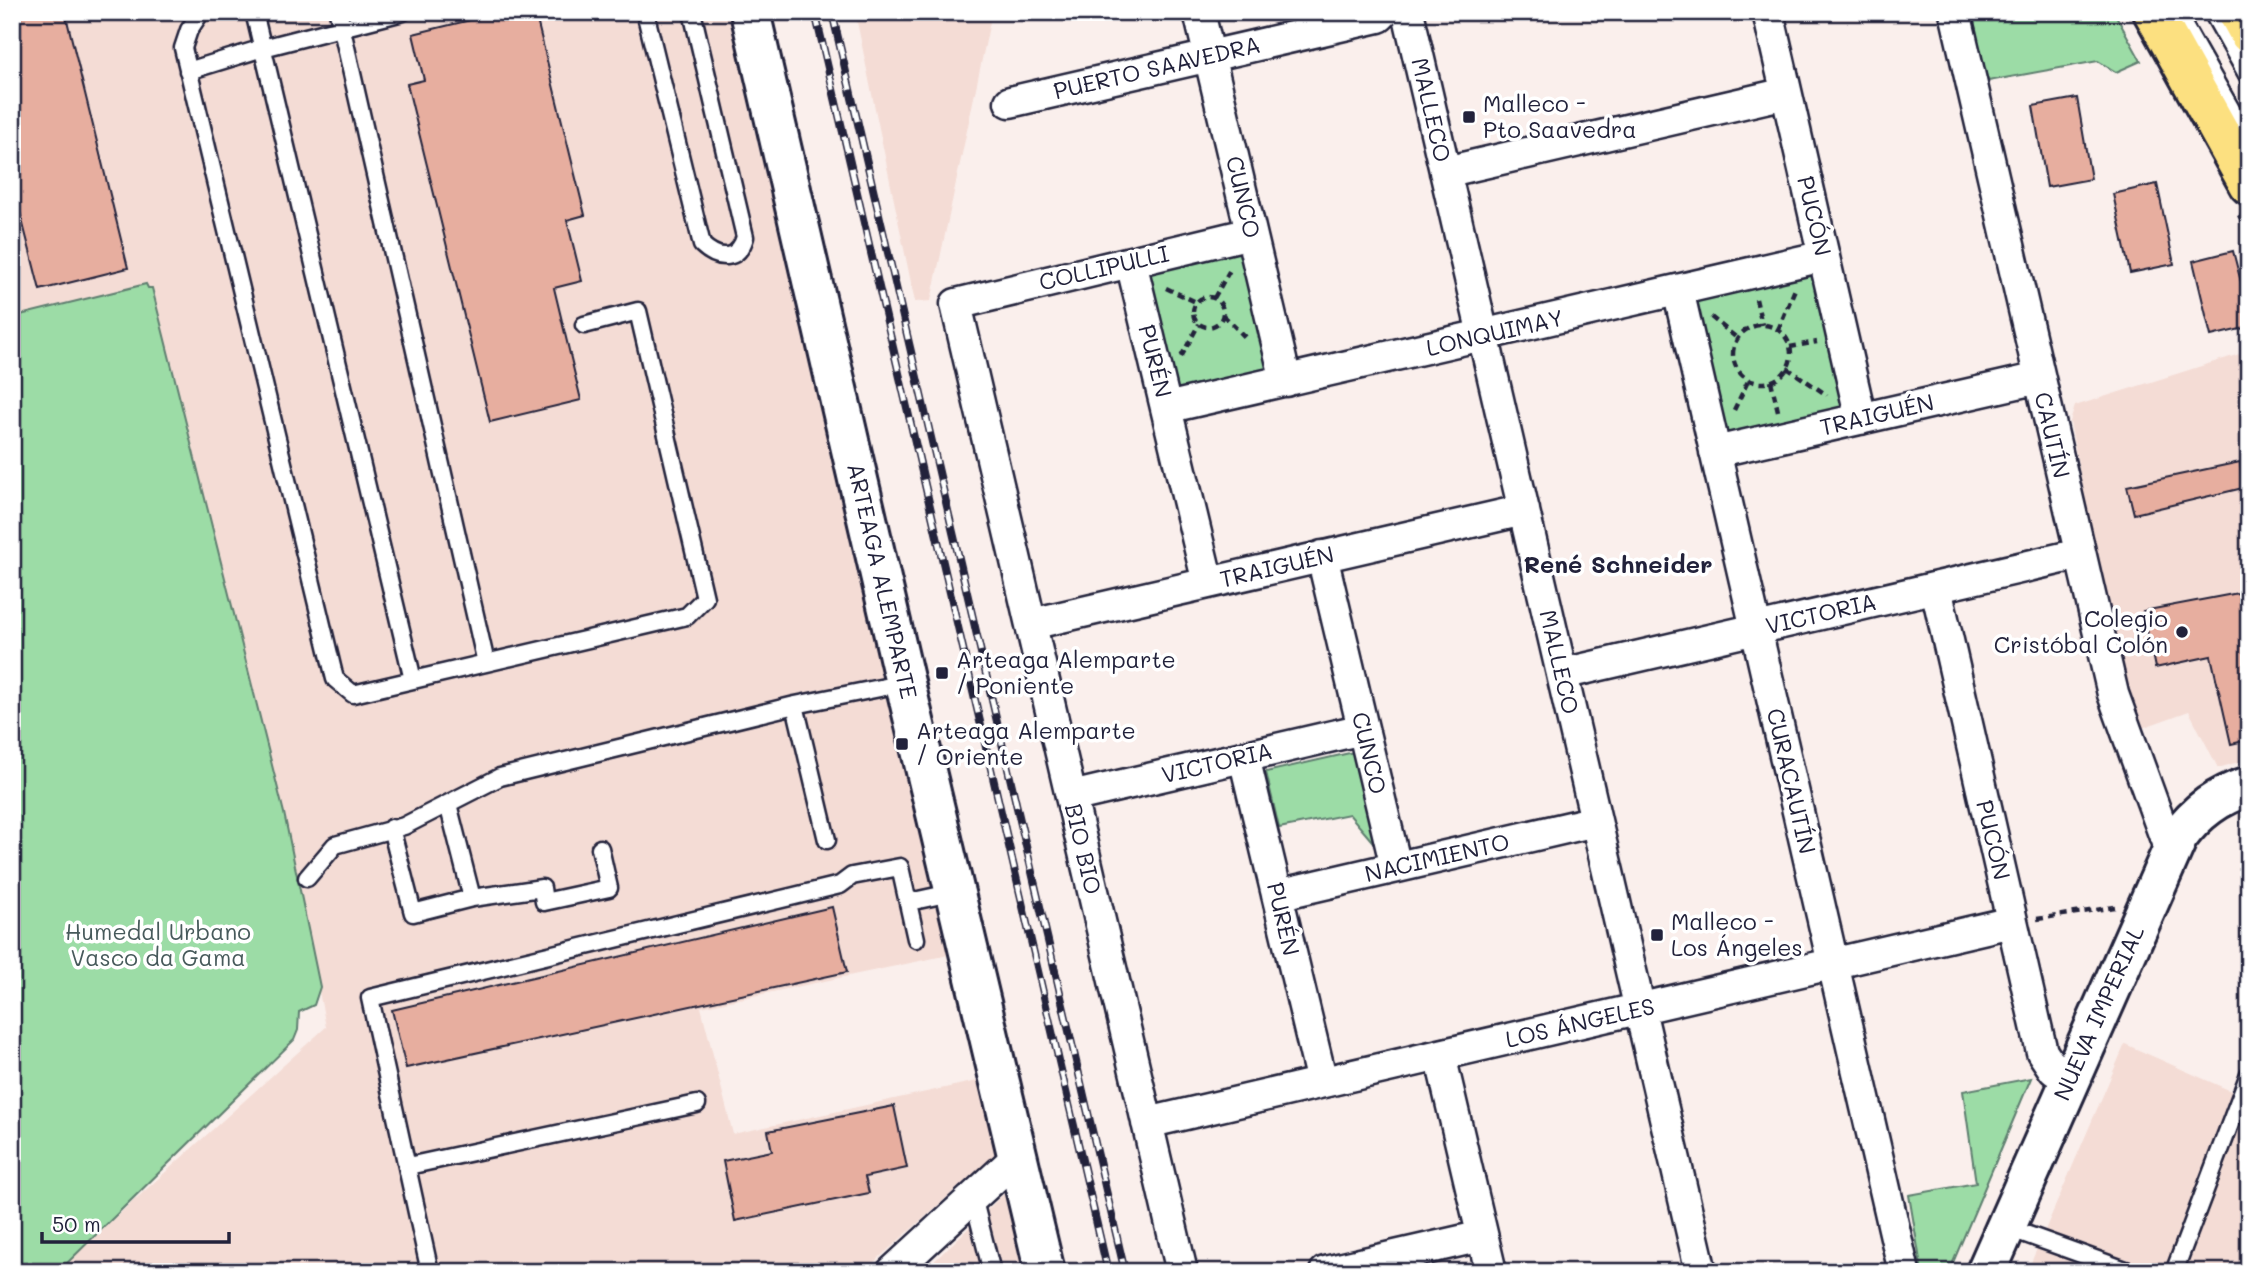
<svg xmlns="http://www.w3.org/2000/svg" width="2261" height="1284" viewBox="0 0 2261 1284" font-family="Mali,sans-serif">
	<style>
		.built { fill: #f4dcd5 }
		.green { fill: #9cdca6; stroke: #5f7f70; stroke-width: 2 }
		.building { fill: #e7ae9f; stroke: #22223b; stroke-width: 2 }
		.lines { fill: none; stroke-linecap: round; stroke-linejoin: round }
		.service-casing { stroke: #22223b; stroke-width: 21 }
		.minor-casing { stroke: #22223b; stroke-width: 35 }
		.tertiary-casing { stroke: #22223b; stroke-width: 44 }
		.secondary-casing { stroke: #22223b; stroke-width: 44 }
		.primary-casing { stroke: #22223b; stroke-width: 44 }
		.path { stroke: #22223b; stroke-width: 4.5; stroke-dasharray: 7 5; stroke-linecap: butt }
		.service { stroke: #fff; stroke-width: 16 }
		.minor { stroke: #fff; stroke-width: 30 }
		.tertiary { stroke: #fff; stroke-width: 38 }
		.secondary { stroke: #fff; stroke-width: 38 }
		.primary { stroke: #fce080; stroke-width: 38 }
		.rail-casing { stroke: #22223b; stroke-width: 8 }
		.rail { stroke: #fff; stroke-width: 5; stroke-dasharray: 16; stroke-linecap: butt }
		.poi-dot { fill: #22223b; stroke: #fff; stroke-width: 2.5 }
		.labels { text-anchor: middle; stroke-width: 7; stroke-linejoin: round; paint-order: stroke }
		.street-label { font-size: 23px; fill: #22223b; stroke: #fff }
		.poi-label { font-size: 23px; fill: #22223b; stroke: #fff; text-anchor: start }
		.park-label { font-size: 23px; fill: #475a5b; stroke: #fff }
		.neighbourhood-label { font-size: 24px; font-weight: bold; fill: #22223b; stroke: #fff }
	</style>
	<rect width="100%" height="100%" fill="#faefec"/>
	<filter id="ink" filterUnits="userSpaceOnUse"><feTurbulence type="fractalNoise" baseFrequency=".0143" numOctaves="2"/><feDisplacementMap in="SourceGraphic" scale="14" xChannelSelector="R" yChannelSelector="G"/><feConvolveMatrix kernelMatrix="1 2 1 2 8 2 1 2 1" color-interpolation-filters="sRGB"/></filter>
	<g filter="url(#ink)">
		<path class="built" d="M12 12H729L752 120 958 953 701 1007 733 1134 986 1079 1000 1150 863 1272H55L326 1027 284 813 152 288 12 322Z
			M855 12H992L931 301 915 302Z
			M2249 351V759L2218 768 2189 711 2139 729 2095 553 2070 422 2075 406Z
			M2125 1044 2249 1099V1272H2027Z
			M1011 1187 1028 1272H923Z"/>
		<path class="green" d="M1969 12H2114L2141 61 2116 72 2098 61 1988 81Z
			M1250 245 1281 372 1176 397 1148 269Z
			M1819 272 1849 406 1722 435 1691 300Z
			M146 284 148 288H152L284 813 320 987 314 1005 299 1012 298 1030 294 1040 58 1272H12V317Z
			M1354 752 1377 847 1349 814 1279 828 1266 772Z
			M2031 1078 1949 1272H1922L1909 1195 1976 1183 1963 1091Z"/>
		<path class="building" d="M12 12H65L128 268 40 290 12 181Z
			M503 12H535L585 215 567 220 582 281 554 288 581 400 490 422 407 84 424 80 413 34Z
			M2077 98 2091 179 2047 187 2033 106Z
			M2157 184 2174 264 2130 273 2113 194Z
			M2233 251 2249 313V327L2211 336 2193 261Z
			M2240 462 2243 488 2134 514 2127 486Z
			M2249 591V740L2231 744 2211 656 2155 668 2143 611Z
			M832 907 847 972 406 1068 392 1010Z
			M894 1106 907 1168 865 1177 869 1193 735 1221 723 1161 772 1151 768 1131Z"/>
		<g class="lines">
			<defs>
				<path id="service" d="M201 12 189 30 183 48 335 679 353 694 687 616 705 598 638 311 584 325
					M254 12 413 680
					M338 12 486 663
					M645 12 702 245C718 260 738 262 745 237L692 12
					M2176 12 2249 141
					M2212 12 2249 78
					M188 71 263 48 403 12
					M795 705 827 840
					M391 828 413 913 472 898 448 804
					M307 878 335 845 404 826 500 777 795 705 905 683
					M472 898 542 888 544 902 609 888 600 848
					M909 902 955 892
					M408 1166 697 1104
					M973 1197 992 1272
					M2006 1227 2131 1272
					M430 1272 370 998 840 885 852 876 900 867 916 939
					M2174 1272 2249 1074"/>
				<path id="minor" d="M1199 12 1286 381
					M1408 12 1701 1272
					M1768 12 1861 419
					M1955 12 2113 694 2170 851
					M1010 102 1379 17 1384 12
					M1445 172 1786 93
					M1131 262 1208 583
					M1678 290 1904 1272
					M1166 408 1824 256
					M1715 452 2039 378
					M1322 556 1396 867
					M1936 588 2042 1052 2054 1070 2070 1081
					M1031 624 1524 510
					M1562 674 2080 554
					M1244 757 1322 1082
					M1071 797 1363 729
					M1277 895 1596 821
					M1440 1055 1491 1272
					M1147 1123 2012 922
					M892 1272 1018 1156
					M1182 1272 956 304 1251 233
					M1325 1272 1482 1236"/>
				<path id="tertiary" d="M1986 1272 2178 837C2197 811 2218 796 2249 786"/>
				<path id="secondary" d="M750 12 905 683 1045 1272"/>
				<path id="primary" d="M2153 12 2249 185
					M2237 12 2249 34"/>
			</defs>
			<use href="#service" class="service-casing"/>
			<use href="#minor" class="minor-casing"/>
			<use href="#tertiary" class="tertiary-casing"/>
			<use href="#secondary" class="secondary-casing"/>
			<use href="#primary" class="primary-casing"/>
			<path class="path" d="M2239 215 2249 232
				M1166 288 1196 302
				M1193 312a15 15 0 1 1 30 0a15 15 0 1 1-30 0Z
				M1214 298 1231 268
				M1756 299 1762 325
				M1223 315 1247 339
				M1711 317 1738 339
				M1733 354a29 29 0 1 1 58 0a29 29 0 1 1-58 0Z
				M1778 330 1795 289
				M1790 347 1817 342
				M1181 357 1199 324
				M1787 368 1827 395
				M1771 381 1778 411
				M1734 410 1749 379
				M2037 919 2115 907"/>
			<use href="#service" class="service"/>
			<use href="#minor" class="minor"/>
			<use href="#tertiary" class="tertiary"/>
			<use href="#secondary" class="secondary"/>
			<use href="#primary" class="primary"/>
			<defs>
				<path id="rail" d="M815 12 1108 1272
					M832 12 1125 1272"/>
			</defs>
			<use href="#rail" class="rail-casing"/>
			<use href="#rail" class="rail"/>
		</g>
	</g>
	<g class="poi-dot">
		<rect x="1462" y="110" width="14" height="14" rx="3.5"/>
		<circle cx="2182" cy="632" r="7"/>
		<rect x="935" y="666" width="14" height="14" rx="3.5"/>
		<rect x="895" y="737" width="14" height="14" rx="3.5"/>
		<rect x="1650" y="928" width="14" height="14" rx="3.5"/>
	</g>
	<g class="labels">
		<g class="street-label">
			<text transform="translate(1157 68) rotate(-13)" y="8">PUERTO SAAVEDRA</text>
			<text transform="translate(1431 110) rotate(77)" y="8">MALLECO</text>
			<text transform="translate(1243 197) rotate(77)" y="8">CUNCO</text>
			<text transform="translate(1814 216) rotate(77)" y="8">PUCÓN</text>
			<text transform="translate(1104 268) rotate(-13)" y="8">COLLIPULLI</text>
			<text transform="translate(1495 333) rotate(-13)" y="8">LONQUIMAY</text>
			<text transform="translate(1155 361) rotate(76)" y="8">PURÉN</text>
			<text transform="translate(1877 415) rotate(-13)" y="8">TRAIGUÉN</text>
			<text transform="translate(2052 435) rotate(77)" y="8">CAUTÍN</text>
			<text transform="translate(1277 567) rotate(-13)" y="8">TRAIGUÉN</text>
			<text transform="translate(882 581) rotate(77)" y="8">ARTEAGA ALEMPARTE</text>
			<text transform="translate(1821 614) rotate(-13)" y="8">VICTORIA</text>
			<text transform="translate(1559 662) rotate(77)" y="8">MALLECO</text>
			<text transform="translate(1369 753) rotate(77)" y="8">CUNCO</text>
			<text transform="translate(1217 763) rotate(-13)" y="8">VICTORIA</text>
			<text transform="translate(1791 781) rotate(77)" y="8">CURACAUTÍN</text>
			<text transform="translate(1993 840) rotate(77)" y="8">PUCÓN</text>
			<text transform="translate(1083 849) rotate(77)" y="8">BIO BIO</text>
			<text transform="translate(1437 858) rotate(-13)" y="8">NACIMIENTO</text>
			<text transform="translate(1283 919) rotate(77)" y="8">PURÉN</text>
			<text transform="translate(2099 1013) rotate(-66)" y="8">NUEVA IMPERIAL</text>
			<text transform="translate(1580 1023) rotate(-13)" y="8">LOS ÁNGELES</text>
		</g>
		<g class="poi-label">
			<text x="1483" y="112">Malleco -<tspan x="1483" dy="26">Pto Saavedra</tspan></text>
			<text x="2168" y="627" text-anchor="end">Colegio<tspan x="2168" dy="26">Cristóbal Colón</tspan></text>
			<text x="956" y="668">Arteaga Alemparte<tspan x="956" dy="26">/ Poniente</tspan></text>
			<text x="916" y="739">Arteaga Alemparte<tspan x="916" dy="26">/ Oriente</tspan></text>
			<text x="1671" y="930">Malleco -<tspan x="1671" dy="26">Los Ángeles</tspan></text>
		</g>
		<g class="park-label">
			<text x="158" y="940">Humedal Urbano<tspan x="158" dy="26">Vasco da Gama</tspan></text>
		</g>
		<g class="neighbourhood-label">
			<text x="1618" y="573">René Schneider</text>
		</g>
	</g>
	<rect width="2261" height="1284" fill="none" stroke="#fff" stroke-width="42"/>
	<rect x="21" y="21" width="2219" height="1242" fill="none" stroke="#22223b" stroke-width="2.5" filter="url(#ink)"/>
	<path d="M42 1232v10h187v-10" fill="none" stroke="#22223b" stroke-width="3.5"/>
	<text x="52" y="1232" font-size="21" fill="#22223b" stroke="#ffffff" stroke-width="5" paint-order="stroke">50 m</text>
</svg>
